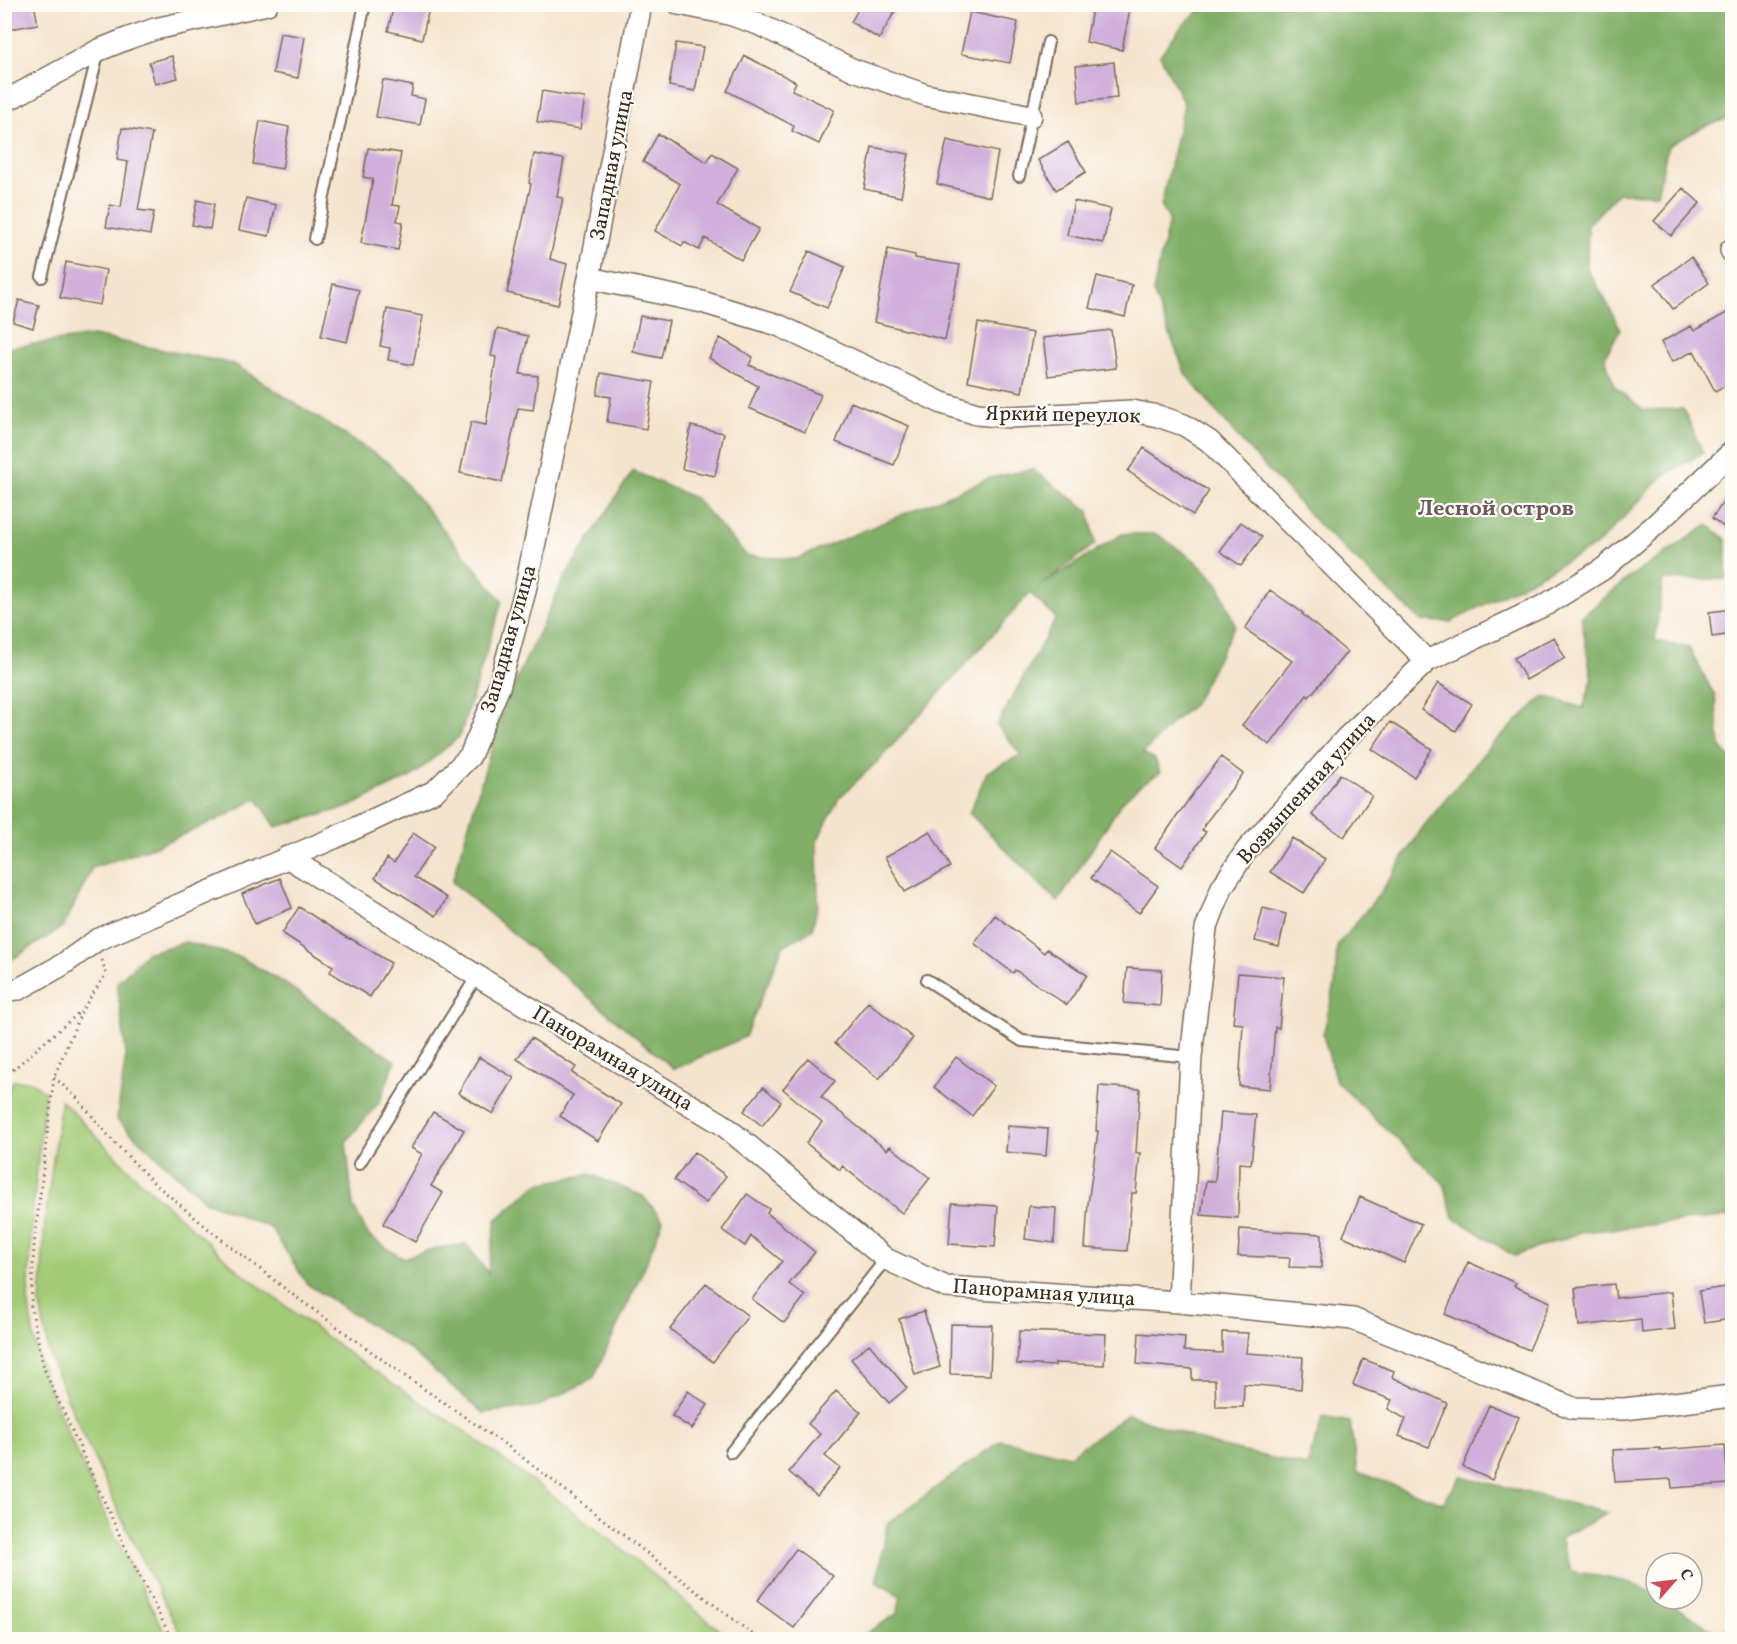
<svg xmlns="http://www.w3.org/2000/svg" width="1737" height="1644" viewBox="0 0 1737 1644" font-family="Vollkorn,serif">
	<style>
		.green { fill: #a2cb77; stroke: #6e7a4a; stroke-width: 1.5 }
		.forest { fill: #81af68; stroke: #5e6c43; stroke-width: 1.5 }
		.building { fill: #d0b0db }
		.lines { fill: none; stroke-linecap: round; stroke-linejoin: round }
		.lane-casing { stroke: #7c6b5b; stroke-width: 14 }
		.street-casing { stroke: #7c6b5b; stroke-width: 24 }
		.path { stroke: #7c6b5b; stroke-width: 3; stroke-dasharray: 1.5 4.5; stroke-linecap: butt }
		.lane { stroke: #fff; stroke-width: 10 }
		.street { stroke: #fff; stroke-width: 21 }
		.labels { text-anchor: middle; stroke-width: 4.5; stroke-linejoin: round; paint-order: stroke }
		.street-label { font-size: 21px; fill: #3b2a1e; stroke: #fdfcf7 }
		.neighbourhood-label { font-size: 22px; font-weight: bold; fill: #6f5960; stroke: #fdfcf7 }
	</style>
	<rect width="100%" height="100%" fill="#fdfcf7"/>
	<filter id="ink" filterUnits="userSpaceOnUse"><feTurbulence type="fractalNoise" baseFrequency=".0167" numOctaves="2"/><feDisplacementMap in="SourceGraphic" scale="12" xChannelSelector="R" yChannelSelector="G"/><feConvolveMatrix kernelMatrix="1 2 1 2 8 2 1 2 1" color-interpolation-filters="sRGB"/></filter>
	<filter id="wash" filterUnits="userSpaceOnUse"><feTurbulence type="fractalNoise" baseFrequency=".008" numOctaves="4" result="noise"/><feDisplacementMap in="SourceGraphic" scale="24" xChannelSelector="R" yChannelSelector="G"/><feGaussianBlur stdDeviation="1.35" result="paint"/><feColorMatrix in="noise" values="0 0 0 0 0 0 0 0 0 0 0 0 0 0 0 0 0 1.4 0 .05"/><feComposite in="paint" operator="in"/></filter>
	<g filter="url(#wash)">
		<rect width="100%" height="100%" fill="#f5e4cd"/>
		<path class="green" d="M13 1081H31L45 1092 32 1218 28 1300 35 1345 44 1377 68 1433 111 1528 168 1639H5L4 1102Z
			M61 1100 140 1181 238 1270 352 1356 464 1431 600 1531 730 1639H183L123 1521 74 1414 50 1357 40 1305 45 1222Z"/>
		<path class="forest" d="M1514 4 1559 8 1601 4 1732 5V110L1727 119 1705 126 1668 146 1657 194 1618 193 1588 225 1587 269 1604 297 1620 329 1605 357 1614 386 1643 410 1683 409 1703 453 1663 476 1597 545 1451 622 1421 621 1323 529 1243 443 1186 375 1153 292 1169 220 1161 206 1184 104 1160 55 1181 27 1206 5Z
			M93 336 234 364 389 463 502 601 460 736 412 776 349 807 276 827 257 798 226 816 156 846 92 868 64 926 16 957 5 962V348Z
			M1032 469 1089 511 1095 544 1040 586 1122 534H1157L1194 560 1218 583 1235 625 1194 704 1172 723 1143 753 1155 759 1160 773 1140 785 1122 802 1058 902 969 813 987 772 1021 755 997 725 1056 618 1030 593 880 759 839 798 817 841 818 904 812 930 783 946 745 1037 674 1069 452 882 503 708 564 578 633 471 695 498 747 556 796 559 990 478Z
			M1708 525 1726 539V579L1663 580 1655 641 1689 648 1715 696 1720 746 1732 760V1216L1583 1232 1514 1256 1453 1217 1444 1184 1336 1081 1323 1035 1335 984 1337 946 1381 892 1423 827 1488 748 1544 696 1583 708 1592 680 1581 617 1631 576Z
			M186 942 240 957 287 985 395 1061 380 1101 346 1142 353 1206 369 1236 402 1258 433 1249 466 1244 488 1273 496 1220 537 1184 590 1174 643 1196 663 1220 645 1266 593 1379 539 1406 483 1413 410 1350 307 1284 271 1228 205 1201 117 1120 126 1054 117 983 146 953Z
			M1128 1414 1214 1445 1307 1466 1323 1417 1350 1422 1357 1472 1443 1503 1461 1476 1608 1513 1560 1538 1571 1571C1597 1576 1635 1581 1656 1595V1599H1663L1714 1631 1730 1629 1732 1622V1639H857L897 1614 901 1596 876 1582 888 1523 1001 1440 1069 1456Z"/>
		<g id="blocks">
			<path class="building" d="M4 4H34L38 24 4 30Z
				M394 4H430L422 39 388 31Z
				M861 4H899L879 39 851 22Z
				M1093 4H1107L1130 9 1122 50 1086 42Z
				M970 12 1018 22 1010 63 961 54Z
				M280 33 305 37 298 78 273 73Z
				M676 43 703 47 695 91 669 86Z
				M172 56 178 78 155 84 149 62Z
				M745 56 796 82 792 90 834 110 819 144 792 131 794 126 727 91Z
				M1114 62 1117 98 1079 102 1076 66Z
				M383 80 413 86 411 96 425 99 420 125 376 117Z
				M542 91 585 98 580 129 537 122Z
				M260 121 289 127 282 169 253 164Z
				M122 128 152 133 138 210 154 212 150 235 106 227 110 205 121 207 128 162 117 160Z
				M658 134 707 162 712 153 738 168 717 205 759 229 741 260 705 238 699 250 684 242 682 246 655 231 680 184 643 162Z
				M947 140 998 152 990 197 937 184Z
				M1068 142 1086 172 1056 190 1038 160Z
				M872 147 909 154 901 197 864 189Z
				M368 148 401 153 392 205 400 206 397 221 403 222 398 250 361 243 373 179 363 177Z
				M534 154 564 159 557 197 563 198 550 259 567 264 558 305 507 293 531 184 529 183Z
				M1683 188 1700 203 1671 236 1654 221Z
				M246 198 276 205 269 236 239 230Z
				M197 200 214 204 210 229 192 225Z
				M1074 201 1111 209 1103 243 1067 235Z
				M888 249 915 255V258L960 265 945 340 874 322Z
				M809 251 845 267 827 308 790 292Z
				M1691 257 1709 283 1673 309 1655 284Z
				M66 262 106 270 100 305 60 298Z
				M1097 276 1132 285 1125 317 1089 308Z
				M333 284 359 290 347 342 321 336Z
				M19 300 39 305 33 328 13 322Z
				M387 309 423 316 413 365 388 360 390 348 380 346Z
				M1732 310V382L1715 391 1694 351 1672 362 1661 342 1691 326 1694 331Z
				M640 316 669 321 661 358 633 352Z
				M978 323 1033 333 1022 392 968 381Z
				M497 329 528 336 520 374 538 376 533 410 518 408 502 482 460 473 471 422 486 425 496 357 491 356Z
				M1111 330 1116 368 1048 376 1043 338Z
				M720 338 753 357 749 365 821 395 805 432 749 408 758 386 709 358Z
				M601 373 654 382 646 429 607 422 611 397 597 395Z
				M851 402 909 426 894 465 836 442Z
				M691 426 724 433 715 476 682 469Z
				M1144 448 1209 491 1193 515 1128 471Z
				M1732 490V533L1712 518Z
				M1241 522 1262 537 1241 566 1220 551Z
				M1270 590 1303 613 1302 614 1347 652 1309 697 1307 695 1270 745 1242 725 1292 661 1245 629Z
				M1732 609V634L1712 637 1709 612Z
				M1554 637 1565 658 1526 680 1514 658Z
				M1438 683 1472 704 1456 731 1421 710Z
				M1390 722 1432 749 1414 777 1372 749Z
				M1221 757 1243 774 1204 825 1205 826 1202 830 1206 832 1182 867 1155 848 1189 799Z
				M1340 774 1372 796 1344 837 1312 815Z
				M930 831 950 867 905 892 885 857Z
				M413 833 434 847 414 877 447 898 436 916 375 878 387 858 394 863Z
				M1292 838 1325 859 1304 893 1270 872Z
				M1110 852 1158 886 1139 913 1091 878Z
				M280 878 292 908 255 924 242 894Z
				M299 907 349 939 350 938 391 963 370 997 330 972 333 966 282 933Z
				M1263 908 1286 914 1279 947 1255 941Z
				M995 915 1044 953 1047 949 1087 975 1067 1005 1015 970 1013 973 974 943Z
				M1127 968 1162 970 1160 1006 1124 1003Z
				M1238 973 1284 977 1279 1028 1275 1027 1270 1089 1239 1086 1243 1024 1233 1023Z
				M868 1002 913 1038 879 1079 835 1043Z
				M531 1038 576 1067 572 1073 621 1104 598 1141 560 1116 573 1095 517 1059Z
				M479 1057 514 1078 493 1114 458 1093Z
				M956 1057 994 1086 972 1116 934 1087Z
				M808 1058 835 1081 821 1097 887 1150 890 1146 930 1178 902 1213 842 1166 840 1170 806 1143 822 1122 783 1089Z
				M1099 1086 1140 1089 1136 1153H1140L1136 1193H1132L1127 1251 1085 1248 1088 1204 1098 1131H1096Z
				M763 1087 781 1102 762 1126 744 1111Z
				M433 1112 464 1130 431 1186 443 1193 415 1242 383 1224 422 1154 411 1148Z
				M1221 1112 1256 1115 1251 1164 1239 1163 1238 1218 1201 1215 1206 1181H1215Z
				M1008 1126 1048 1129 1046 1156 1006 1152Z
				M694 1152 726 1176 706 1203 674 1180Z
				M747 1194 769 1209 767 1213 815 1252 789 1284 805 1296 784 1323 752 1299 782 1261 751 1236 745 1246 722 1230Z
				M1360 1197 1421 1224 1404 1263 1343 1236Z
				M952 1203 998 1206 995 1247 949 1244Z
				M1029 1206 1056 1208 1054 1243 1025 1239Z
				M1240 1229 1322 1234 1321 1268 1289 1267 1290 1258 1238 1256Z
				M1468 1262 1516 1283 1514 1286 1550 1302 1529 1350 1445 1314Z
				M706 1283 748 1316 713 1362 670 1329Z
				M1614 1284 1616 1298 1671 1292 1675 1329 1642 1333 1641 1319 1579 1326 1575 1288Z
				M1732 1286V1319L1704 1323 1699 1291Z
				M924 1311 940 1367 915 1375 899 1319Z
				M951 1324 992 1325 990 1375 950 1374Z
				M1019 1331 1106 1334 1104 1365 1055 1363V1366L1017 1364Z
				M1222 1332 1248 1333 1246 1353 1303 1357 1301 1389 1244 1384 1243 1407H1216L1215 1380H1192V1369L1137 1364 1139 1333 1185 1337 1184 1351 1222 1353Z
				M869 1344 907 1388 889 1403 851 1359Z
				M1363 1359 1394 1371 1392 1377 1447 1403 1429 1447 1399 1436 1406 1419 1388 1409 1392 1400 1353 1385Z
				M688 1391 708 1405 692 1429 672 1416Z
				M836 1391 861 1412 825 1456 840 1468 817 1496 789 1472 820 1434 808 1424Z
				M1489 1405 1519 1417 1492 1480 1463 1467Z
				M1725 1445 1728 1484 1672 1488 1671 1479 1615 1482 1613 1450 1660 1448V1450Z
				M796 1549 833 1576 794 1628 757 1601Z"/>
		</g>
	</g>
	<g filter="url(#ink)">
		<use href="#blocks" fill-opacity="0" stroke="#7c6b5b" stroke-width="1.5"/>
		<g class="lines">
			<defs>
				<path id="lane" d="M1019 176 1048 42
					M315 239 365 4
					M42 277 99 50
					M927 980 1022 1041 1191 1057
					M359 1164 477 976
					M731 1452 886 1259"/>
				<path id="street" d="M679 4 729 14 758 24 854 70 926 95 1031 116
					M4 102 99 50 129 38 155 29 267 4
					M1731 250 1732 252
					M589 278 702 302 778 325 942 403 977 414 1010 417 1132 411 1158 416 1184 425 1209 441 1427 661
					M287 857 477 976 722 1124 886 1259 946 1287 1179 1302 1353 1319 1573 1408 1624 1409 1732 1396
					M4 990 19 989 62 965 97 940 334 838 435 791 470 756 499 687 525 591 589 278 641 4
					M1179 1302 1191 1057 1206 929 1222 887 1246 851 1346 738 1427 661 1547 604 1603 569 1654 526 1732 452"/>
			</defs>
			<use href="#lane" class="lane-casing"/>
			<use href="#street" class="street-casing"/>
			<path class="path" d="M102 960 106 974 82 1010 54 1077 34 1246 31 1306 44 1369 125 1547 172 1640
				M54 1077 77 1098 113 1141 154 1183 211 1231 292 1294 402 1374 510 1448 760 1640
				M4 1078 17 1066 81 1011"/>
			<use href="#lane" class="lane"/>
			<use href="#street" class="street"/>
		</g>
	</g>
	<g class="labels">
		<g class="street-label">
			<text transform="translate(611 165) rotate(-79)" y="7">Западная улица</text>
			<text transform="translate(1063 414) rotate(1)" y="7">Яркий переулок</text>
			<text transform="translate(508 639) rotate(-74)" y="7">Западная улица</text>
			<text transform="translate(1306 788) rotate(-48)" y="7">Возвышенная улица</text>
			<text transform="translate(613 1058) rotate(31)" y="7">Панорамная улица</text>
			<text transform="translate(1044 1292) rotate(4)" y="7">Панорамная улица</text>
		</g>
		<g class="neighbourhood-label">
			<text x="1496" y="515">Лесной остров</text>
		</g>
	</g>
	<rect width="1737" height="1644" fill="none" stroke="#fdfcf7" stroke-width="24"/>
	<g transform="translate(1674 1581) rotate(62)"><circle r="28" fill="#fdfcf7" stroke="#afa8a0" stroke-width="1.5"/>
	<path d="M0-4.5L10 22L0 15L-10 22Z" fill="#d1495b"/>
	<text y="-9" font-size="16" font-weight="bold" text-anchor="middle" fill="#3b2a1e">С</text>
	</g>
</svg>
